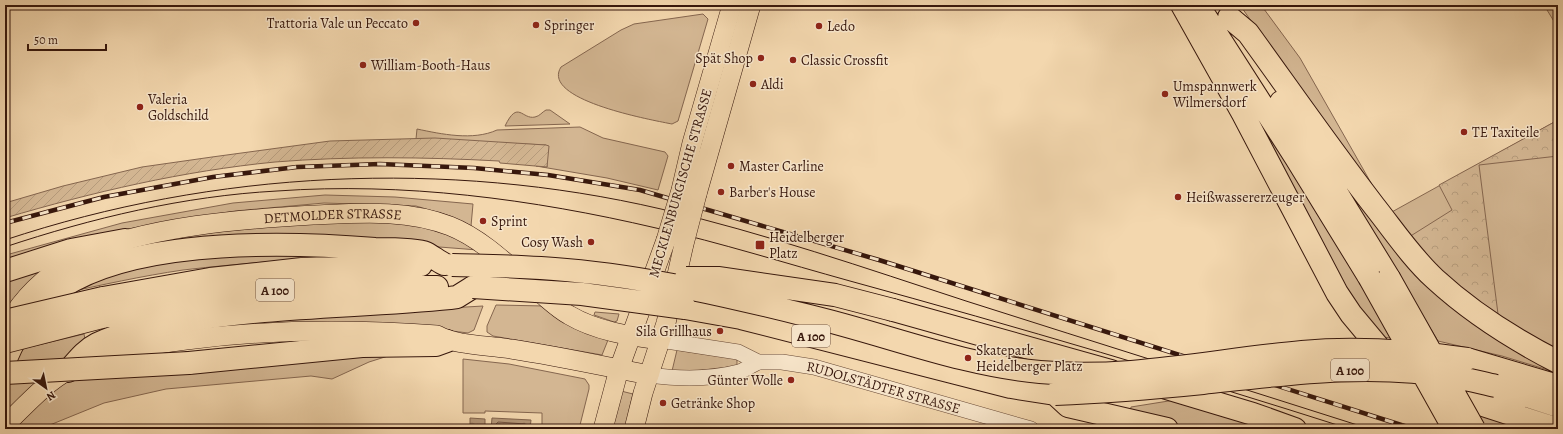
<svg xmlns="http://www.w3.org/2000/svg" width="1563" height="434" viewBox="0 0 1563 434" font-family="Alegreya,serif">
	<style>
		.green { fill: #d3b692; stroke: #85664f }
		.forest { fill: url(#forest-crowns); stroke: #85664f }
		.garden { fill: url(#garden-furrows); stroke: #85664f }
		.water { fill: url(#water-ripples); stroke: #81634c }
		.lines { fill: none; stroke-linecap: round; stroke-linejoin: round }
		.shore { stroke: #755642; stroke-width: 1 }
		.minor-casing { stroke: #664734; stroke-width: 16 }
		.major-casing { stroke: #37170c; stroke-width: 20 }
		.highway-casing { stroke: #37170c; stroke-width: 24 }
		.minor { stroke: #f7e5ca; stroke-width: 15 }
		.major { stroke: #f3d7ae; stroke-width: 19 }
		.highway { stroke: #f3d7ae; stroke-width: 22 }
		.tram { stroke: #37170c; stroke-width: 1 }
		.rail-casing { stroke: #37170c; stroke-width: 4.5 }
		.rail { stroke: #f7e5ca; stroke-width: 3; stroke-dasharray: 9; stroke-linecap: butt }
		.major-bridge-casing { stroke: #37170c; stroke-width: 20; stroke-linecap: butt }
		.highway-bridge-casing { stroke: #37170c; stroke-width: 24; stroke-linecap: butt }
		.major-bridge { stroke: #f3d7ae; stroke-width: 19 }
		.highway-bridge { stroke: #f3d7ae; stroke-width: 22 }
		.poi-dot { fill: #8f2418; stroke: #f7e5ca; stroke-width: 1.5 }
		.labels { text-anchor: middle; stroke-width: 3; stroke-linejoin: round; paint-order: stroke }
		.shield { fill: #f7e5ca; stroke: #715545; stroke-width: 1 }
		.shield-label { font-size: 13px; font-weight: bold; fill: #37170c }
		.poi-label { font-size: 14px; fill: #37170c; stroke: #f7e5ca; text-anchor: start }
		.street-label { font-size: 14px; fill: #37170c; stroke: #f7e5ca }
	</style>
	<defs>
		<pattern id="forest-crowns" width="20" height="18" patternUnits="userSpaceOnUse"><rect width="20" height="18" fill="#d3b692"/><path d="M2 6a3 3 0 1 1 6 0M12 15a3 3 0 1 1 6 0" fill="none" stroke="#b69c7d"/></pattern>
		<pattern id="garden-furrows" width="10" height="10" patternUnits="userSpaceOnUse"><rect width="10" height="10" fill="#d3b692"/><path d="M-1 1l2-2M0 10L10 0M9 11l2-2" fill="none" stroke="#b69c7d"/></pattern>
		<pattern id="water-ripples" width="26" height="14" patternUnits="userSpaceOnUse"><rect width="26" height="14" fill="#b39677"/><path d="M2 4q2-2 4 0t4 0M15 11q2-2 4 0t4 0" fill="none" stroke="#927960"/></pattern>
	</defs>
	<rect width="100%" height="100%" fill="#f3d7ae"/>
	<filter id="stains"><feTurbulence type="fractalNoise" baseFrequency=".005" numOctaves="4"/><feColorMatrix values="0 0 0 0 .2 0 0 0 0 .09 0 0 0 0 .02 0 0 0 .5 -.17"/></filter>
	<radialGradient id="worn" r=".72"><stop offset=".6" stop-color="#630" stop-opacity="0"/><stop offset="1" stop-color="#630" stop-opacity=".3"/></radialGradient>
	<path class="green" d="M1240 5H1261L1300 58 1383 204 1314 112Z
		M1544 5H1558V28Z
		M703 14 708 19 678 121 672 124C652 120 540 100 561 67L621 30 634 24Z
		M1238 84 1346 258 1391 338 1382 337 1355 305Z
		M546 110H550L570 124 505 126C518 99 522 120 535 117 540 116 542 112 546 110Z
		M1558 120V354L1520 334 1444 276 1390 213Z
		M580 127 603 138 665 152 668 156 658 190 607 178 536 166 547 167 546 145 416 139 417 129C441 134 473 141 497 130Z
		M1342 181 1558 373 1502 356 1438 341Z
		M325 195 395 197 473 204 471 226 450 216 416 206 324 203 235 211 133 228 97 236 5 262 6 255 122 223 233 203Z
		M341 219 441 227 478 250 375 242H211L44 285 161 238Z
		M362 255C302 259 243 263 183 270 142 276 101 285 60 294L82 282 178 256Z
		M53 259 9 307 5 308V275Z
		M496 305 545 306 610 335 602 355 493 336 487 332V326Z
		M483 306 474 330 468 333 452 331 145 335 212 322Z
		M595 312 619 314 617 321 614 322 594 315Z
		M84 334 85 339 62 360 7 366 13 351Z
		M677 350 737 359V366L694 371H672Z
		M388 356 369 362 332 379 311 376 166 389 104 403 40 429H14L27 414 66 381 295 358Z
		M463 359 509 364 585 379 589 385V389L579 429H542V413L485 411V413H463Z
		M41 378 5 417V381Z
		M621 391 633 394 625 429H611Z
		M1181 399 1272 429H1127L1131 407Z
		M1475 408 1538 429H1485Z"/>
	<path class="forest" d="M1558 120V156L1479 165 1498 314 1495 317 1463 292 1409 237 1452 210 1439 185Z"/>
	<path class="garden" d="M435 138 546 145 549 146 547 167 500 163 499 161C425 157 349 156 275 162 183 171 93 192 5 218V203L63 186 142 167 212 157 330 141Z"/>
	<path class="water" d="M470 418 485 419V429H470Z
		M492 418 531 420 530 429H491Z"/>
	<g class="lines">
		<path class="shore" d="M495 429 496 424 498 422 525 424 527 429"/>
		<defs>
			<g id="minor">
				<path id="s1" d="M660 340 738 352 758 362H782L814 367 1031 429"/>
				<path d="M649 375C678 379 709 380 739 372 745 370 752 365 758 362"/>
			</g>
			<g id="major">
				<path d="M681 190 692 143 732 5"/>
				<path d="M697 194 751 5"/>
				<path id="s2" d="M6 327C23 296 49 272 82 256 145 226 244 219 313 215 359 213 407 209 450 226 483 239 511 268 538 291 548 299 558 309 569 315 596 331 629 336 660 340"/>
				<path d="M5 425C25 406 45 383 69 370 105 352 147 345 186 340 270 329 353 329 437 335 456 346 489 345 511 349 557 356 603 366 649 375"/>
				<path d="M603 429 619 369 666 240"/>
				<path d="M634 429 643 393 666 323 684 244"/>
			</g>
			<path id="highway" d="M1182 5 1243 114 1337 293 1351 314 1391 362
				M1198 5 1296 158 1369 277
				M1229 17 1248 33C1290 91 1331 150 1375 207 1394 231 1412 258 1435 279 1472 313 1513 339 1558 362
				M1281 102 1389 278
				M5 271 71 250 125 240
				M103 298 210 279 302 269 421 265
				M685 308 741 318 1011 387 1055 394 1068 406 1167 429
				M893 310 1111 371
				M102 317 254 292 314 287H437
				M1467 359 1558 386
				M5 361C20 325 39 298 74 280 151 239 288 242 375 249 386 249 417 249 426 253 432 256 438 261 444 264
				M189 363 362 346 436 345 447 341
				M68 371C77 361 85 350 97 344 122 332 151 327 179 322 268 306 359 307 450 298L457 297 473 287
				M1496 386 1558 406
				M1163 387 1253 414 1295 429
				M1443 392 1557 429"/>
		</defs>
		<use href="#minor" class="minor-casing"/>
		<use href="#major" class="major-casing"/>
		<use href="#highway" class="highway-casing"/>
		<use href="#minor" class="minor"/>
		<use href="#major" class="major"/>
		<use href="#highway" class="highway"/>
		<path class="tram" d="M5 240C215 170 446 159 661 209 764 233 865 268 966 301 1101 344 1235 386 1370 429
			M5 247C92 218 184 196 277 191 403 182 532 199 656 228 721 243 785 263 850 281 1018 327 1184 376 1350 429"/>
		<defs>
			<path id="rail" d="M5 223 104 197 213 177 297 167 380 164 474 168 548 175 640 190 879 260 1414 429"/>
		</defs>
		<use href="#rail" class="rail-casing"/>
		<use href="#rail" class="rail"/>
		<defs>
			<path id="major-bridge" d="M666 240 681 190
				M684 244 697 194"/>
			<path id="highway-bridge" d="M452 265C490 266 528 266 566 270 648 277 729 296 809 316 885 334 961 365 1040 372 1128 380 1214 360 1302 352 1357 347 1412 351 1467 359
				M1369 277 1454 429
				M686 278H718L835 295 893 310
				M1389 278 1474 429
				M473 287 582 294 685 308
				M5 321 103 298
				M5 342 102 317
				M5 373 189 363
				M1055 394C1105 392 1154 388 1203 383 1286 374 1371 362 1454 377 1468 379 1482 383 1496 386"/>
		</defs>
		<use href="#major-bridge" class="major-bridge-casing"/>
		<use href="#highway-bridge" class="highway-bridge-casing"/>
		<use href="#major-bridge" class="major-bridge"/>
		<use href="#highway-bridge" class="highway-bridge"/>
	</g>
	<g class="poi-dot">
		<circle cx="416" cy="23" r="4"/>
		<circle cx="536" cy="25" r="4"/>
		<circle cx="819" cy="26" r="4"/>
		<circle cx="761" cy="58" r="4"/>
		<circle cx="793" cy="60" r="4"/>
		<circle cx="363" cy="65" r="4"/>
		<circle cx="753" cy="84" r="4"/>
		<circle cx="1165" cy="94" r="4"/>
		<circle cx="140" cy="107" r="4"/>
		<circle cx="1464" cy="132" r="4"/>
		<circle cx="731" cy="166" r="4"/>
		<circle cx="721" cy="192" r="4"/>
		<circle cx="1178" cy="197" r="4"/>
		<circle cx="483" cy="221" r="4"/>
		<circle cx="591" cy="242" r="4"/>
		<rect x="755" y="240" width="10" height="10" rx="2"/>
		<circle cx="720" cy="331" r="4"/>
		<circle cx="968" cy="358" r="4"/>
		<circle cx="791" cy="380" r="4"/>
		<circle cx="663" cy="403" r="4"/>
	</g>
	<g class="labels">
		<g class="shield">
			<rect x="256" y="279" width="38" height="22" rx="3"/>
			<rect x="792" y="325" width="38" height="22" rx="3"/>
			<rect x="1331" y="359" width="38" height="22" rx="3"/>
		</g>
		<g class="shield-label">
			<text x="275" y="295">A 100</text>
			<text x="811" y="341">A 100</text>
			<text x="1350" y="375">A 100</text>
		</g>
		<g class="poi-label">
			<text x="408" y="28" text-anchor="end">Trattoria Vale un Peccato</text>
			<text x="544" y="30">Springer</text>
			<text x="827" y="31">Ledo</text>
			<text x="753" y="63" text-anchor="end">Spät Shop</text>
			<text x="801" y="65">Classic Crossfit</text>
			<text x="371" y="70">William-Booth-Haus</text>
			<text x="761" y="89">Aldi</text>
			<text x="1173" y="91">Umspannwerk<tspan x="1173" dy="16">Wilmersdorf</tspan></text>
			<text x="148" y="104">Valeria<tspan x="148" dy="16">Goldschild</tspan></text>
			<text x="1472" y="137">TE Taxiteile</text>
			<text x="739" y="171">Master Carline</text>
			<text x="729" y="197">Barber's House</text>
			<text x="1186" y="202">Heißwassererzeuger</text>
			<text x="491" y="226">Sprint</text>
			<text x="769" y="242">Heidelberger<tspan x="769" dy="16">Platz</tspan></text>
			<text x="583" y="247" text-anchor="end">Cosy Wash</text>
			<text x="712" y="336" text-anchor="end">Sila Grillhaus</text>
			<text x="976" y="355">Skatepark<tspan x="976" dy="16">Heidelberger Platz</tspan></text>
			<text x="783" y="385" text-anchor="end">Günter Wolle</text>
			<text x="671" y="408">Getränke Shop</text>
		</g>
		<g class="street-label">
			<text transform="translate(680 183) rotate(-74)" y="5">MECKLENBURGISCHE STRASSE</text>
			<text dy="5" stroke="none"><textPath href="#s2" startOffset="361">DETMOLDER STRASSE</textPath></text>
			<text dy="5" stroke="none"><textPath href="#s1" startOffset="230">RUDOLSTÄDTER STRASSE</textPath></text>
		</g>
	</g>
	<rect width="1563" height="434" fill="none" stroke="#f3d7ae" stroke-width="20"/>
	<rect x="6" y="6" width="1551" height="422" fill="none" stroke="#37170c" stroke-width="2"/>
	<rect x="10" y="10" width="1543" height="414" fill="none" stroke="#37170c"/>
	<g transform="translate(46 388) rotate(147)" stroke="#f7e5ca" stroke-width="3" paint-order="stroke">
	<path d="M0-3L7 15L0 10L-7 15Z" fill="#37170c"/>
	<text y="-6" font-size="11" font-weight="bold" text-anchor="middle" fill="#37170c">N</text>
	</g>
	<path d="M28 44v6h78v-6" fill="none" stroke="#37170c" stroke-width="2"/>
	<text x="34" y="44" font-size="12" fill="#37170c" stroke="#f7e5ca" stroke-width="3" paint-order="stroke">50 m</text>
	<rect width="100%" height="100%" filter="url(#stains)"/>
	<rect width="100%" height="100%" fill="url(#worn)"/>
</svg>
